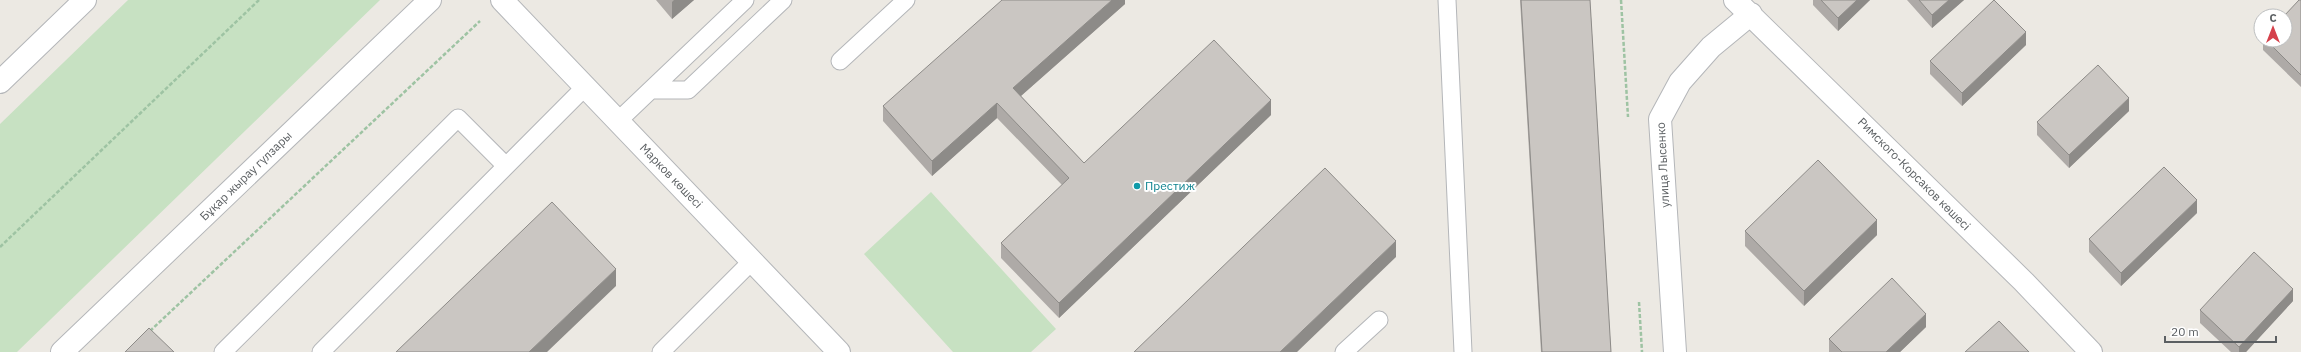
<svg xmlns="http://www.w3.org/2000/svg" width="2301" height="352" viewBox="0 0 2301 352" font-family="'IBM Plex Sans',sans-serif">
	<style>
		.green { fill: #c7e1c2 }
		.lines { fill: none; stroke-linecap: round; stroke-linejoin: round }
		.service-casing { stroke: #b4b6b9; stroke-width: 19 }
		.minor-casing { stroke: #b4b6b9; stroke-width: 24 }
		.tertiary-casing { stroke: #b4b6b9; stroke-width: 24 }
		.path { stroke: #9ec3a3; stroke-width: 2.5; stroke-dasharray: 4 2; stroke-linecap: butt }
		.service { stroke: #fff; stroke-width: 17 }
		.minor { stroke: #fff; stroke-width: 22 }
		.tertiary { stroke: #fff; stroke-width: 22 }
		.wall { fill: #aeaaa7 }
		.shaded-wall { fill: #8d8b88 }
		.building { fill: #cac6c2; stroke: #8d8b88 }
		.culture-dot { fill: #0f9aa8; stroke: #fff; stroke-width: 1.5 }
		.labels { text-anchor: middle; stroke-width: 4; stroke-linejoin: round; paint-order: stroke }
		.street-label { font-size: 12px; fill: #5b5f62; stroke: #fff }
		.culture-label { font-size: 12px; fill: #0d838f; stroke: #fff; text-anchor: start }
	</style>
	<rect width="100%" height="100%" fill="#ece9e3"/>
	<path class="green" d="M128 0H380L17 352H0V124Z
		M931 192 1056 329 1031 352H953L864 254Z"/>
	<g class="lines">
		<defs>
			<path id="service" d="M1447 0 1463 352
				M840 61 906 0
				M651 90H688L783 0
				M618 121 745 0
				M223 352 458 118 506 166
				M321 352 586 86
				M661 352 752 261
				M1344 352 1379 320"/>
			<path id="minor" d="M502 0 839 352
				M1735 0 2023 281 2091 352
				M1675 352 1660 119 1680 82 1711 47 1751 14"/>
			<path id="tertiary" d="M0 82 85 0
				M62 352 430 0"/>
		</defs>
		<use href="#service" class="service-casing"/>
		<use href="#minor" class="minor-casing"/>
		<use href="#tertiary" class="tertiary-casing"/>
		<path class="path" d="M1621 0 1628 117
			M0 247 259 0
			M1639 302 1642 352
			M150 331 480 21"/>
		<use href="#service" class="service"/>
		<use href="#minor" class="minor"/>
		<use href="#tertiary" class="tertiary"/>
	</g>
	<path class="wall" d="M656 0H694L672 19Z
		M1125 0V4L1021 96 1084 163 1271 115 1059 318 1001 258V243L1062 185 997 118 932 176 883 121V106Z
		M1520 0H1590L1611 352H1541Z
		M1813 0H1870L1838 31 1813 5Z
		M1907 0H1964L1932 28Z
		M2301 0V87L2263 50V40H2285Z
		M2026 45 1962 106 1930 74V61Z
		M2129 111 2069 168 2037 135V122Z
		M2197 213 2121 286 2089 252V239Z
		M1745 231 1877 235 1804 306 1745 246Z
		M2293 301 2246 352H2231L2200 323V310Z
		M1926 327 1900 352H1829V339Z"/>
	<path class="shaded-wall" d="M674 0H694L672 19V2Z
		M1112 0H1125V4L1013 103V88Z
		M1857 0H1870L1838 31V18Z
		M1949 0H1964L1932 28V15Z
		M2026 32V45L1962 106V93Z
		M2129 98V111L2069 168V155Z
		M1271 100V115L1059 318V303Z
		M997 103V118L932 176V161Z
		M2197 200V213L2121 286V273Z
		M1877 220V235L1804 306V291Z
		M1396 241V257L1297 352H1280Z
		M616 269V286L547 352H529Z
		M2293 289V301L2246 352H2239V347Z
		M1926 314V327L1900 352H1886Z"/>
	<path class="building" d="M1002 0H1112L1013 88 1084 163 1214 40 1271 100 1059 303 1001 243 1069 178 997 103 932 161 883 106Z
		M1521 0H1590L1611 352H1542Z
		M1821 0H1857L1838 18Z
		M1919 0H1949L1932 15Z
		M1994 0 2026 32 1962 93 1930 61Z
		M2299 0H2301V75L2266 40H2285V16H2284Z
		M2098 65 2129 98 2069 155 2037 122Z
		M1818 160 1877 220 1804 291 1745 231Z
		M2164 167 2197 200 2121 273 2089 239Z
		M1325 168 1396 241 1280 352H1134Z
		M552 202 616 269 529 352H396Z
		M2254 252 2293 289 2239 347 2200 310Z
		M1892 278 1926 314 1886 352H1842L1829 339Z
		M1999 321 2029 352H1965Z
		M149 328 174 352H125Z"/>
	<circle class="culture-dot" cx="1137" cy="186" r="4"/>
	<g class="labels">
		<g class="street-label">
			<text transform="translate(1663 165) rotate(-93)" y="4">улица Лысенко</text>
			<text transform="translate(1914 174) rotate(45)" y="4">Римского-Корсаков көшесі</text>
			<text transform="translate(246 176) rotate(-44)" y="4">Бұқар жырау гүлзары</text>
			<text transform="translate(671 176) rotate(46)" y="4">Марков көшесі</text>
		</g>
		<g class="culture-label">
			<text x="1145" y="190">Престиж</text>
		</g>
	</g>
	<g transform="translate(2273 28)"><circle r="19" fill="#ffffff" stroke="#bdbfc0"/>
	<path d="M0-3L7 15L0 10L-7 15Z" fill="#d5414b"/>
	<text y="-6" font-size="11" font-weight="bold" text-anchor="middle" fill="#5b5f62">С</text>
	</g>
	<path d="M2165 336v6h111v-6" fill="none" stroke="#5b5f62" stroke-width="2"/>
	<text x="2171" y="336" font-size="12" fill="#5b5f62" stroke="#ffffff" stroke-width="3" paint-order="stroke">20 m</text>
</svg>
